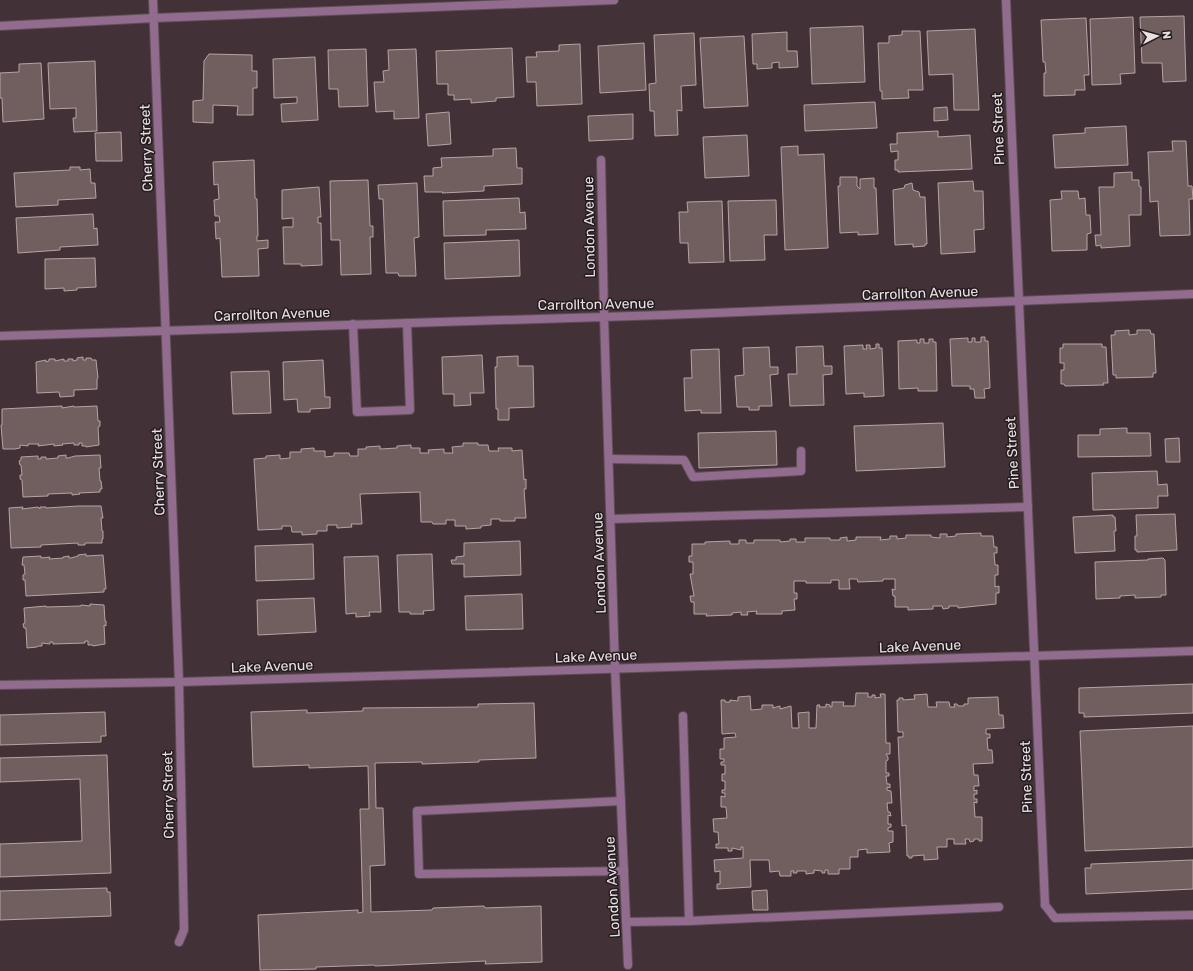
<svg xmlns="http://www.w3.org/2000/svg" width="1193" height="971" viewBox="0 0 1193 971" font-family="Rubik,sans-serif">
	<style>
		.building { fill: #715e5e; stroke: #b7a3a3 }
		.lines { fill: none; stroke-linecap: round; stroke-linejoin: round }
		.service-casing { stroke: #5d4e54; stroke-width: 10 }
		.minor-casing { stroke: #5d4e54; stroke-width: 10 }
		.tertiary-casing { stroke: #5d4e54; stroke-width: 10 }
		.service { stroke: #916c8f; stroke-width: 8 }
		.minor { stroke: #916c8f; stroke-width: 8 }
		.tertiary { stroke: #916c8f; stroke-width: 8 }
		.labels { text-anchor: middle; stroke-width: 3; stroke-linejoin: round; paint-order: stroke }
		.street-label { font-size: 14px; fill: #eae0e4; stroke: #231c1f }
	</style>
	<rect width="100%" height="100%" fill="#423238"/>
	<path class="building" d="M1184 16 1186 81 1163 82 1162 63H1142L1140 17Z
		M1133 17 1135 73 1120 74 1121 84 1092 85 1090 19Z
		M1086 18 1089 75H1084L1085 90H1075V95L1044 96V73H1046L1045 62H1043L1041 20Z
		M863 26 865 82 812 84 810 28Z
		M975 29 979 110H954L953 74 929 75 927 31Z
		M902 31H920L923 90H908L909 98 882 99V91H880L878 43H889V36L902 35Z
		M787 32V51H797L798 67 779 68V62L772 63V68L757 69V64H753L752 34Z
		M694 33 696 85 681 86 682 111 677 110 678 135 655 136 654 111H650L649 84 656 83 654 35Z
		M744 36 748 106 704 108 700 38Z
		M644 43 646 90 600 93 598 46Z
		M580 44 582 104 537 106 536 82H527L526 57H537L536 52 559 51V45Z
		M512 48 514 97 496 98V101L471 103V99L454 100V95H448V84H437L436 51Z
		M366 49 368 106 339 107 338 89H329L328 50Z
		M416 49 419 118 394 119V111L376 112 374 82H384L383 71 389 70 388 50Z
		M209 54 252 55V71H257V88H253V115H237L238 106 213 105V123L193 122V101L203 100 204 61Z
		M315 57 318 120 282 122 281 104 297 103V97L274 98 273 59Z
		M95 61 97 131 74 132 73 118H76V108L50 109 48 63Z
		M41 63 44 119 3 122 2 98H0V73L19 72V64Z
		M875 102 877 128 805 131 804 105Z
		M947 107 948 120 934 121V108Z
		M449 112 451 144 428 146 426 114Z
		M633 114V139L589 141 588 116Z
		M1126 126 1128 165 1055 168 1053 135 1085 133V128Z
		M938 131V137L970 135 972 169 898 172V170H895V160H898V151L891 152 890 144H897V133Z
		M121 132 122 161H96L95 133Z
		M747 135 749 176 705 178 703 137Z
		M1172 141H1186L1188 186H1192L1193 199H1189L1190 235 1160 236 1158 201 1150 202 1148 152 1173 151Z
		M798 146V155L824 154 828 248 785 250 781 147Z
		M516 148 517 168H522V184L484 186V191L442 193 443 192H425L424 176H433V168L442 167 441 158 493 156V149Z
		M254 160 255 198 257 199 258 236H257V241L268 240V248L258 249 259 276 222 277 220 238 216 239 215 222H220L219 216H215L214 200 219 199 218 184 214 185 213 162Z
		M70 167H80V170L90 169 91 183H95L96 198 58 200V205L16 207 14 173 70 170Z
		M1132 172V180H1139V186L1141 187V215H1129L1130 246 1101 248V245L1096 246 1095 235H1101L1099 187H1114V173Z
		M840 177H857V186L860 189V179L874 178V188H876L878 234 858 235V232L840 233 838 186H840Z
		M368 180 370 226H373V237H370L371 274 341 275 340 240H331L330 181Z
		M973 181 974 191H983L984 229 974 230 975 252 941 254 938 183Z
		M417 183 419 237 414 238 416 276H399L398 273H386L383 199H379L378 185Z
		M912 183 913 190 919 192 920 197H925L927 244H925V246L913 247V244L895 245 893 190 904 188 905 185Z
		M319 187 321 217H318V223H321L322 265 301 266V264H284L283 227H293V218L282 219V190Z
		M1061 191H1078L1079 199 1085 198 1086 215H1090L1091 233 1087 234V250L1052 251 1050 200 1062 199Z
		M519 198 520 213 525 212 526 229 486 230V235L444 236 443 201Z
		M776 200 777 235H764L765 260 730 261 728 201Z
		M722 201 724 262 689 263 688 243H680L679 212H688L687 202Z
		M93 214 94 229 97 228 98 245 60 247V250L18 253 16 218Z
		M519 240 520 276 445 279 444 243Z
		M95 258 96 287 77 288V290L64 291V288L45 289V259Z
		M1129 330V335L1137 334V330H1150L1151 334H1154L1156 373H1153V377L1116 378V375H1113L1111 335H1115V331Z
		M981 337H985V341H988L990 388 984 389 985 398H975L974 389H970V386H952L950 339 968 338V342H972V338H975V342H981Z
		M920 339H924V343H929V339H933V342H936L937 391H918V388L899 389 898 341 917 340V343H920Z
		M876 344H879V348H882L884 396 864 397V393L846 394 844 346 863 345V349H867L866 345H870V349L876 348Z
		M1063 344H1102V347H1106L1108 383H1103L1104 385 1065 386 1064 384H1061V370H1064V363H1060V348H1063Z
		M823 346 824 366H832V374L823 375 824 405 790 406 788 374H797L796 347Z
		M769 347 770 367H778V374L770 375 772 406H759V410H749V407H737L735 376 744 375 743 348Z
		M719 349 721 413H701V410L685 411 684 378H692L691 350Z
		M482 355 484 393H470L471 405 454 406V394H443L442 357Z
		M518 356V366H533L534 407 509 408V420H498V409H496L495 367H497V357Z
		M83 357V360H86V358H91L92 360H96L98 378 97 379V389L74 390V396L60 397 59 392 37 393 36 362 46 360V362L49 361V359H55V361L64 359V361H68V359H73V361L77 360V358Z
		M323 360 325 397H330V408L310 409V412H298L297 399 284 400 283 362Z
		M269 371 271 413 233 414 231 372Z
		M62 406V408L74 406V407L97 406 98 421H100V426L98 427 99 445 86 447V446H82V443H79V445H74V443L62 444 63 445 54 446V444L38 446 39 444H28V446L20 445V448L15 449H3L1 425H2V409Z
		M943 423 945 467 856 471 854 426Z
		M1127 428V433H1150L1151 456 1078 457V435H1100V429Z
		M776 431 777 465 699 468 698 433Z
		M1179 438 1180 462H1166L1165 439Z
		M463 443H478V445H488L489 451H499L498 448H512V451L522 450 524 480 526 479V489H524L526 518H515V521H500V519H491V525L481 526V528L466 529V526H455V520H446V524H433L432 522H421L420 492 360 494 362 524H351L352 527 337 528V525H327V531H317V534L302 535V532H292L291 526H282V529L258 530 254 459 266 458V456L280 455V459L290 458V452H301V449L314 448V451H325V457L334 456V453H349L350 456H358V449H366V447L380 446V449L397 448V446L411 445V448H420V453H429L428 450 444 449V453H453L452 447 463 446Z
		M66 455V458H68L75 456 100 455 101 468H99L100 481H101L102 489H100V492L79 493 80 494 72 495V493L48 494V496L23 497 22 480 20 479V475H22L21 465H20L19 461 21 460V457L38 456V459H41V457H46V459L58 458V456Z
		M1157 471 1158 485 1167 484 1168 496H1158V508L1093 510 1092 473Z
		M78 506H101L103 518H101L102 531H103V539H102V543H85V545H78V543L41 545V547L11 548 9 508 23 507 22 509 38 507 40 509V507H46V508Z
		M1175 514 1177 550 1137 552V550H1135V536H1137L1136 515Z
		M1113 515V517H1115L1116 531H1114L1115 551 1075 553 1073 517Z
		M981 533V536H993L994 547H997V553H994L995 565H998V575H995V587L999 586V593H996V604L958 608V606H949V608L943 609 942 606H933V609L908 610V607H895V596H893L892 589 895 590V579H883V581L858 582 857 579H849L850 589H839V580H831V583H806V581H794V593H797V599H794L795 610 782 611V614H756L757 611 747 612 748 615H741V612L732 613V615L706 616 707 614H694V602H691L690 596H694L690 574H693V562H689V556H692V544H705V542L730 541V544H739V540H746V543H754V540H780V542L790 541V539H796V542H805V538H830V540H840V538L847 537V541L856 540V537H881L880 540 890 539V536H897V539L906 538V535H931V537L940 538V534H947V537L956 536V534Z
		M520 541 521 575 464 577V564H452L451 560H456V557L464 556V543Z
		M313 544 314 579 256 581 255 546Z
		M86 554V556L103 555 106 589H104V592L26 596 25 580H23V575L25 574 24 565H22L23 557 41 556V558L50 557 49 559 63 558V557L69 556V558H71L78 556V555Z
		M432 554 434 610 423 611 424 614H410V612H399L397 555Z
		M378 556 381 612H369L370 616 356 617V613L346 614 344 557Z
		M1163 558 1165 560 1166 595H1161V597L1135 598V595L1120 596V598L1096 599 1095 562 1148 560V559Z
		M522 594 523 629 466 630 465 596Z
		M314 598 316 632 258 635 257 600Z
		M90 604 104 605 105 621H106V626L104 625 105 644 93 646V645H88V641H85V643L53 644V642H50V644L42 643V646H38L37 647 27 648 26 628H24L23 624 25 623 24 608 46 606V607L81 606V605L90 606Z
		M1193 684V713L1084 717V713H1079V688Z
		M856 693H868V697H872V695H875V698L881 697 880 694H885L886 743H890V754H886L888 757V760L886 761V773H889V776H886L887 784H890V788L887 787V790L891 791 892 803H887L888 812H890L891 816 888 815V824H891V827L888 828V831H893V842L889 843 890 852 867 853V849L858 850V857H850V869H839V874H828V870H825V873H822V871L814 870V873L806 874V871H797V873H793L794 871H791V876H780L779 871 770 872 769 860H750L751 887 717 889V884H720V871L715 872 714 860 743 858V847H741V850L732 848V851H728V848H716V844H719L718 832H714L713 819 727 818 726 807H721V796L725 797V793H722V790H725V781H722V774H725V765H721V762H724V759H720V749H724V738L736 737 735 733 722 734 721 700H725V702H730V700L738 701V697L750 696 751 710 762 709V705H773V708L780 706V709L791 706 792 728H799L798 713 809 712V728H816L817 705H820L819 707H826V704L830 705V707H832V702H844L843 706H855Z
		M927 694 928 707H937L936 702H949L950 707H955L954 704H957L958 706H964V704H968V698L998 697 999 715H1003L1004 728 986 729V734H990V738H987L988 750H992L993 763 973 764 974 775H978L979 786H974V791L977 790V794H974V799H977V803L974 802 975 817H982V841H979V839H974V841L970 842 969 839H965L966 844H954V839H947V847H937L938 859 924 860V855L912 856V858H909V856H907L906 825 902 826 898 737H903V732H898L897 700H899V698H903V700L915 699 914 695Z
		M534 703 536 758 479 760V762L422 764V762L375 763 376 808H383L385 865 370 866 371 912 432 910 433 908 484 906 485 908 541 906 542 962 485 964 486 961 375 966 374 965 316 967V969L260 970 258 915 358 910V913L363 912 360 809H369L368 766 309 768V765L253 767 251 712 307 710V713L363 711V708L478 707V704Z
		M105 712 106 736H101V742L0 745V715Z
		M1193 726V847L1085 851 1080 731Z
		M107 755 111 873 0 877V844L82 841 80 779 0 782V758Z
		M1193 860V889L1086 894 1085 868H1091V864Z
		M107 888V892H110L111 916 0 920V891Z
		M767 890 768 910H753L752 891Z"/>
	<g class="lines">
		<defs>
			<path id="service" d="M353 324 357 412 410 410 407 323
				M609 459 684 460 693 477 801 471V451
				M611 519 1028 507
				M683 716 689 921
				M621 801 417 811 419 874 624 871
				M1045 905 1055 918 1193 915
				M627 922 689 921 999 907"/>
			<path id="minor" d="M153 0 179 682 184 930 179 942
				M1006 0 1045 905
				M0 26 154 18 614 0
				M601 160 604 316 615 668 628 965
				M0 336 664 315 1193 294"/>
			<path id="tertiary" d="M0 685 179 682 1193 651"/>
		</defs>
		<use href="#service" class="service-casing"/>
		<use href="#minor" class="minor-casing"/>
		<use href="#tertiary" class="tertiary-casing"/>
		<use href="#service" class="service"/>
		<use href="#minor" class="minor"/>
		<use href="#tertiary" class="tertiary"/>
	</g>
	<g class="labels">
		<g class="street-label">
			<text transform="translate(998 129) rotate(-92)" y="5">Pine Street</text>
			<text transform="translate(146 148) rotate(-92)" y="5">Cherry Street</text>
			<text transform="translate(589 227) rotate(-91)" y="5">London Avenue</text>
			<text transform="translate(920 293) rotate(-2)" y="5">Carrollton Avenue</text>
			<text transform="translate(596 304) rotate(-1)" y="5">Carrollton Avenue</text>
			<text transform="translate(272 314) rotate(-2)" y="5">Carrollton Avenue</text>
			<text transform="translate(1012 453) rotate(-93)" y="5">Pine Street</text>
			<text transform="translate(158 472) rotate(-92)" y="5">Cherry Street</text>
			<text transform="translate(599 563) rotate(-92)" y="5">London Avenue</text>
			<text transform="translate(920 646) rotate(-2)" y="5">Lake Avenue</text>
			<text transform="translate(596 656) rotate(-2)" y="5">Lake Avenue</text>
			<text transform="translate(272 666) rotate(-2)" y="5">Lake Avenue</text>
			<text transform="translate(1026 777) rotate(-92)" y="5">Pine Street</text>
			<text transform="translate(168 795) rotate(-91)" y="5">Cherry Street</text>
			<text transform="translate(612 887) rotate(-93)" y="5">London Avenue</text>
		</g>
	</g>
	<g transform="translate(1157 36) rotate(84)" stroke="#231c1f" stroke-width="3" paint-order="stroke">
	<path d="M0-3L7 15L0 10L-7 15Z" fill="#eae0e4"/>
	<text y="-6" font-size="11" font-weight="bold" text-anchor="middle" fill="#eae0e4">N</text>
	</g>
</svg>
